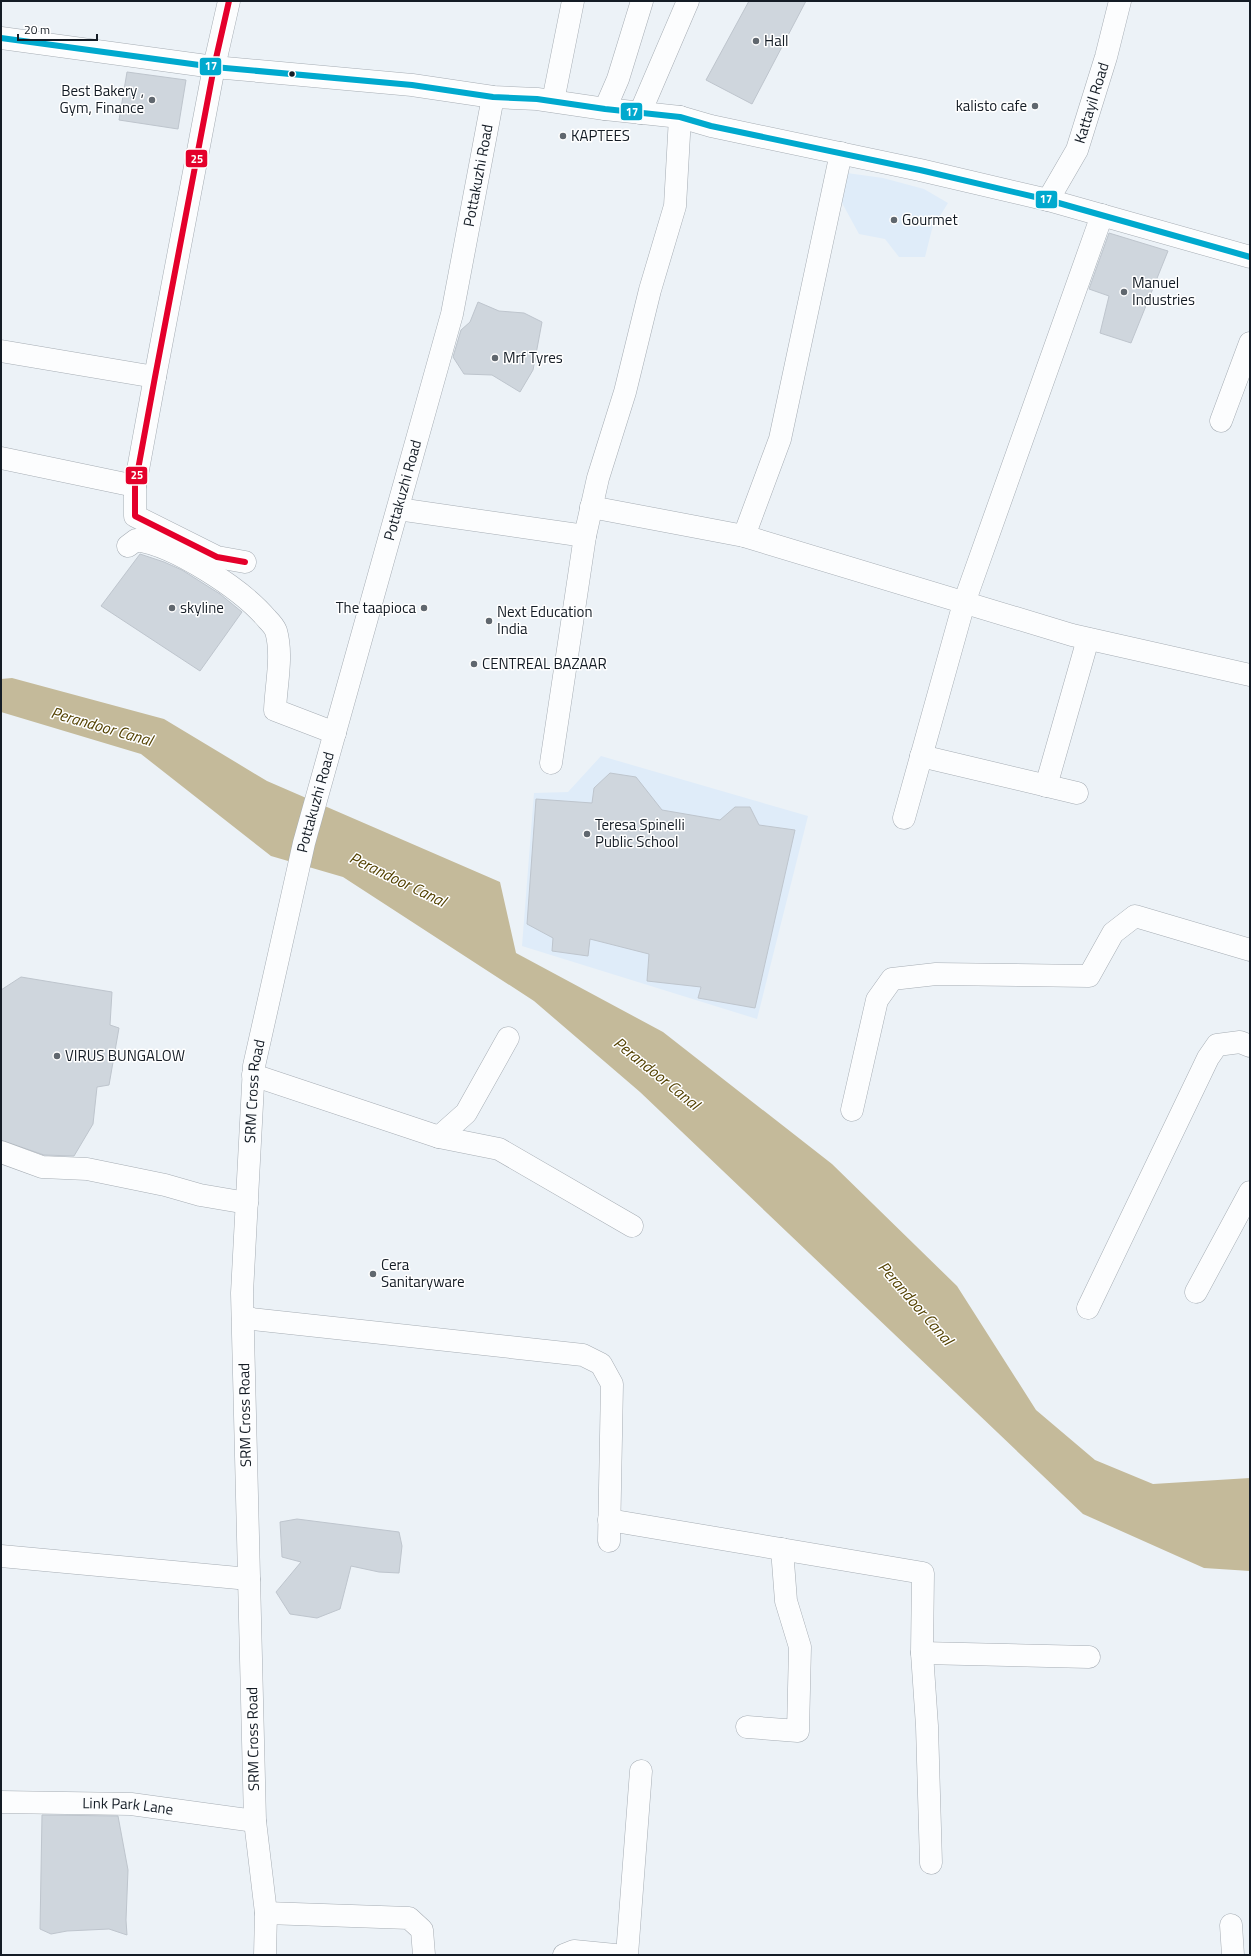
<svg xmlns="http://www.w3.org/2000/svg" width="1251" height="1956" viewBox="0 0 1251 1956" font-family="'Titillium Web',sans-serif">
	<style>
		.built { fill: #dfecf9 }
		.water { fill: #c4ba9a }
		.building { fill: #cfd6dd; stroke: #bec5cd }
		.lines { fill: none; stroke-linecap: round; stroke-linejoin: round }
		.minor-casing { stroke: #a6adb4; stroke-width: 23 }
		.major-casing { stroke: #a6adb4; stroke-width: 23 }
		.minor { stroke: #fcfdfe; stroke-width: 22 }
		.major { stroke: #fcfdfe; stroke-width: 22 }
		.bus-1-casing { stroke: #fff; stroke-width: 9 }
		.bus-2-casing { stroke: #fff; stroke-width: 9 }
		.bus-1 { stroke: #00a9ce; stroke-width: 6 }
		.bus-2 { stroke: #e4002b; stroke-width: 6 }
		.poi-dot { fill: #60676e; stroke: #fff; stroke-width: 1.5 }
		.bus-dot { fill: #141c25; stroke: #fff; stroke-width: 1.5 }
		.labels { text-anchor: middle; stroke-width: 3; stroke-linejoin: round; paint-order: stroke }
		.poi-label { font-size: 15px; fill: #141c25; stroke: #fff; text-anchor: start }
		.street-label { font-size: 15px; fill: #141c25; stroke: #fff }
		.water-label { font-size: 16px; font-style: italic; fill: #534101; stroke: #fff }
		.line-badge { stroke: #fff; stroke-width: 1.5 }
		.badge-label { font-size: 11px; text-anchor: middle; font-weight: bold; fill: #fff }
	</style>
	<rect width="100%" height="100%" fill="#ecf2f7"/>
	<path class="built" d="M847 173 883 178 924 189 948 203 932 229 925 257H899L885 239 859 234 835 190Z
		M601 756 808 816 757 1019 522 946 534 793 568 792Z"/>
	<path class="water" d="M12 678 164 719 267 781 500 882 516 953 663 1032 832 1164 957 1286 1036 1410 1095 1460 1153 1484 1250 1478V1571L1204 1568 1083 1514 640 1092 534 1001 343 877 271 856 141 754 1 712V679Z"/>
	<path class="building" d="M749 1H806L752 104 706 80Z
		M127 72 186 80 178 129 119 120Z
		M1109 233 1168 251 1131 343 1100 333 1109 296 1089 289Z
		M478 302 499 311 524 313 542 322 533 370 520 392 492 375 464 374 453 357 461 330 470 322Z
		M140 554 164 562 182 570 220 594 242 612 200 671 101 606Z
		M610 773 636 777 662 810 720 820 735 807H750L759 825 795 830 755 1008 698 998 701 987 647 981 649 954 590 939 588 956 552 951 553 938 527 924 536 799 592 803 594 788Z
		M21 977 112 992 110 1025 119 1028 109 1085 97 1087 93 1124 74 1156 44 1155 1 1140V990Z
		M297 1519 399 1532 402 1546 399 1573 379 1572 351 1566 340 1609 317 1618 290 1614 276 1592 301 1562 282 1557 280 1522Z
		M42 1815 118 1816 128 1870 126 1920 127 1935 109 1929 67 1931 51 1934 40 1929Z"/>
	<g class="lines">
		<defs>
			<g id="minor">
				<path d="M229 1 214 67 155 377 135 486V516L217 557 245 562"/>
				<path d="M553 101 573 1"/>
				<path d="M605 109 618 79 642 1"/>
				<path d="M640 113 688 1"/>
				<path id="s1" d="M1048 200 1077 150 1106 57 1120 1"/>
				<path d="M1 351 155 377"/>
				<path d="M1221 421 1250 343"/>
				<path d="M1 458 135 486"/>
				<path d="M591 507 744 536 1072 635 1250 675"/>
				<path d="M398 509 585 536 551 763"/>
				<path d="M585 536 598 478 625 392 650 290 675 206 680 117"/>
				<path d="M744 536 780 439 841 153"/>
				<path d="M128 546 136 540C174 545 242 589 267 619 270 622 274 626 276 631 283 655 276 685 275 710L335 733"/>
				<path d="M921 756 1077 793"/>
				<path d="M1046 786 1088 639"/>
				<path d="M904 818 964 603 1102 215"/>
				<path d="M253 1075 439 1137 499 1149 632 1226"/>
				<path d="M852 1110 877 1000 892 979 936 974 1089 976 1113 933 1135 916 1250 950"/>
				<path d="M439 1137 466 1113 508 1038"/>
				<path d="M1 1152 42 1167 87 1169 165 1185 200 1195 247 1203"/>
				<path d="M1196 1292 1250 1192"/>
				<path d="M1088 1308 1208 1058 1217 1045 1240 1042 1250 1046"/>
				<path d="M243 1318 583 1355 601 1364 612 1384 609 1541"/>
				<path d="M609 1520 923 1573 922 1653 927 1726 931 1863"/>
				<path d="M1 1556 249 1579"/>
				<path d="M922 1653 1089 1657"/>
				<path d="M747 1727 798 1731 800 1647 786 1601 782 1549"/>
				<path id="s2" d="M1 1802 131 1804 255 1821"/>
				<path d="M266 1913 409 1918 422 1930 424 1955"/>
				<path d="M1231 1925 1233 1955"/>
				<path id="s3" d="M265 1955 266 1913 255 1821 242 1293 254 1066 304 843 452 314 493 97"/>
				<path d="M564 1955 574 1951 615 1955"/>
				<path d="M627 1955 641 1771"/>
			</g>
			<path id="major" d="M1 38 214 67 412 85 493 97 537 99 605 109 680 117 711 126 920 170 1048 200 1250 257"/>
		</defs>
		<use href="#minor" class="minor-casing"/>
		<use href="#major" class="major-casing"/>
		<use href="#minor" class="minor"/>
		<use href="#major" class="major"/>
		<defs>
			<path id="bus-1" d="M1 38 214 67 412 85 493 97 537 99 605 109 680 117 711 126 920 170 1048 200 1250 257"/>
			<path id="bus-2" d="M229 1 214 67 155 377 135 486V516L217 557 245 562"/>
		</defs>
		<use href="#bus-1" class="bus-1-casing"/>
		<use href="#bus-2" class="bus-2-casing"/>
		<use href="#bus-1" class="bus-1"/>
		<use href="#bus-2" class="bus-2"/>
	</g>
	<g class="poi-dot">
		<circle cx="756" cy="41" r="4"/>
		<circle cx="152" cy="100" r="4"/>
		<circle cx="1035" cy="106" r="4"/>
		<circle cx="563" cy="136" r="4"/>
		<circle cx="894" cy="220" r="4"/>
		<circle cx="1124" cy="292" r="4"/>
		<circle cx="495" cy="358" r="4"/>
		<circle cx="172" cy="608" r="4"/>
		<circle cx="424" cy="608" r="4"/>
		<circle cx="489" cy="621" r="4"/>
		<circle cx="474" cy="664" r="4"/>
		<circle cx="587" cy="834" r="4"/>
		<circle cx="57" cy="1056" r="4"/>
		<circle cx="373" cy="1274" r="4"/>
	</g>
	<circle class="bus-dot" cx="292" cy="74" r="3.5"/>
	<g class="labels">
		<g class="poi-label">
			<text x="764" y="46">Hall</text>
			<text x="144" y="96" text-anchor="end">Best Bakery ,<tspan x="144" dy="17">Gym, Finance</tspan></text>
			<text x="1027" y="111" text-anchor="end">kalisto cafe</text>
			<text x="571" y="141">KAPTEES</text>
			<text x="902" y="225">Gourmet</text>
			<text x="1132" y="288">Manuel<tspan x="1132" dy="17">Industries</tspan></text>
			<text x="503" y="363">Mrf Tyres</text>
			<text x="180" y="613">skyline</text>
			<text x="416" y="613" text-anchor="end">The taapioca</text>
			<text x="497" y="617">Next Education<tspan x="497" dy="17">India</tspan></text>
			<text x="482" y="669">CENTREAL BAZAAR</text>
			<text x="595" y="830">Teresa Spinelli<tspan x="595" dy="17">Public School</tspan></text>
			<text x="65" y="1061">VIRUS BUNGALOW</text>
			<text x="381" y="1270">Cera<tspan x="381" dy="17">Sanitaryware</tspan></text>
		</g>
		<g class="street-label">
			<text dy="5" stroke="none"><textPath href="#s1" startOffset="107">Kattayil Road</textPath></text>
			<text dy="5" stroke="none"><textPath href="#s3" startOffset="1809">Pottakuzhi Road</textPath></text>
			<text dy="5" stroke="none"><textPath href="#s3" startOffset="1485">Pottakuzhi Road</textPath></text>
			<text dy="5" stroke="none"><textPath href="#s3" startOffset="1161">Pottakuzhi Road</textPath></text>
			<text dy="5" stroke="none"><textPath href="#s3" startOffset="865">SRM Cross Road</textPath></text>
			<text transform="translate(245 1415) rotate(-91)" y="5">SRM Cross Road</text>
			<text transform="translate(253 1739) rotate(-91)" y="5">SRM Cross Road</text>
			<text dy="5" stroke="none"><textPath href="#s2" startOffset="127">Link Park Lane</textPath></text>
		</g>
		<g class="water-label">
			<text transform="translate(102 726) rotate(16)" y="6">Perandoor Canal</text>
			<text transform="translate(398 879) rotate(26)" y="6">Perandoor Canal</text>
			<text transform="translate(657 1073) rotate(39)" y="6">Perandoor Canal</text>
			<text transform="translate(916 1303) rotate(49)" y="6">Perandoor Canal</text>
		</g>
	</g>
	<g class="line-badge">
		<rect x="199" y="57" width="23" height="19" rx="4" fill="#00a9ce"/>
		<rect x="620" y="102" width="23" height="19" rx="4" fill="#00a9ce"/>
		<rect x="185" y="149" width="23" height="19" rx="4" fill="#e4002b"/>
		<rect x="1035" y="190" width="23" height="19" rx="4" fill="#00a9ce"/>
		<rect x="125" y="466" width="23" height="19" rx="4" fill="#e4002b"/>
	</g>
	<g class="badge-label">
		<text x="211" y="70">17</text>
		<text x="632" y="116">17</text>
		<text x="197" y="163">25</text>
		<text x="1046" y="203">17</text>
		<text x="137" y="479">25</text>
	</g>
	<rect width="1251" height="1956" fill="none" stroke="#141c25" stroke-width="4"/>
	<path d="M18 34v6h79v-6" fill="none" stroke="#141c25" stroke-width="2"/>
	<text x="24" y="34" font-size="12" fill="#141c25" stroke="#ffffff" stroke-width="3" paint-order="stroke">20 m</text>
</svg>
